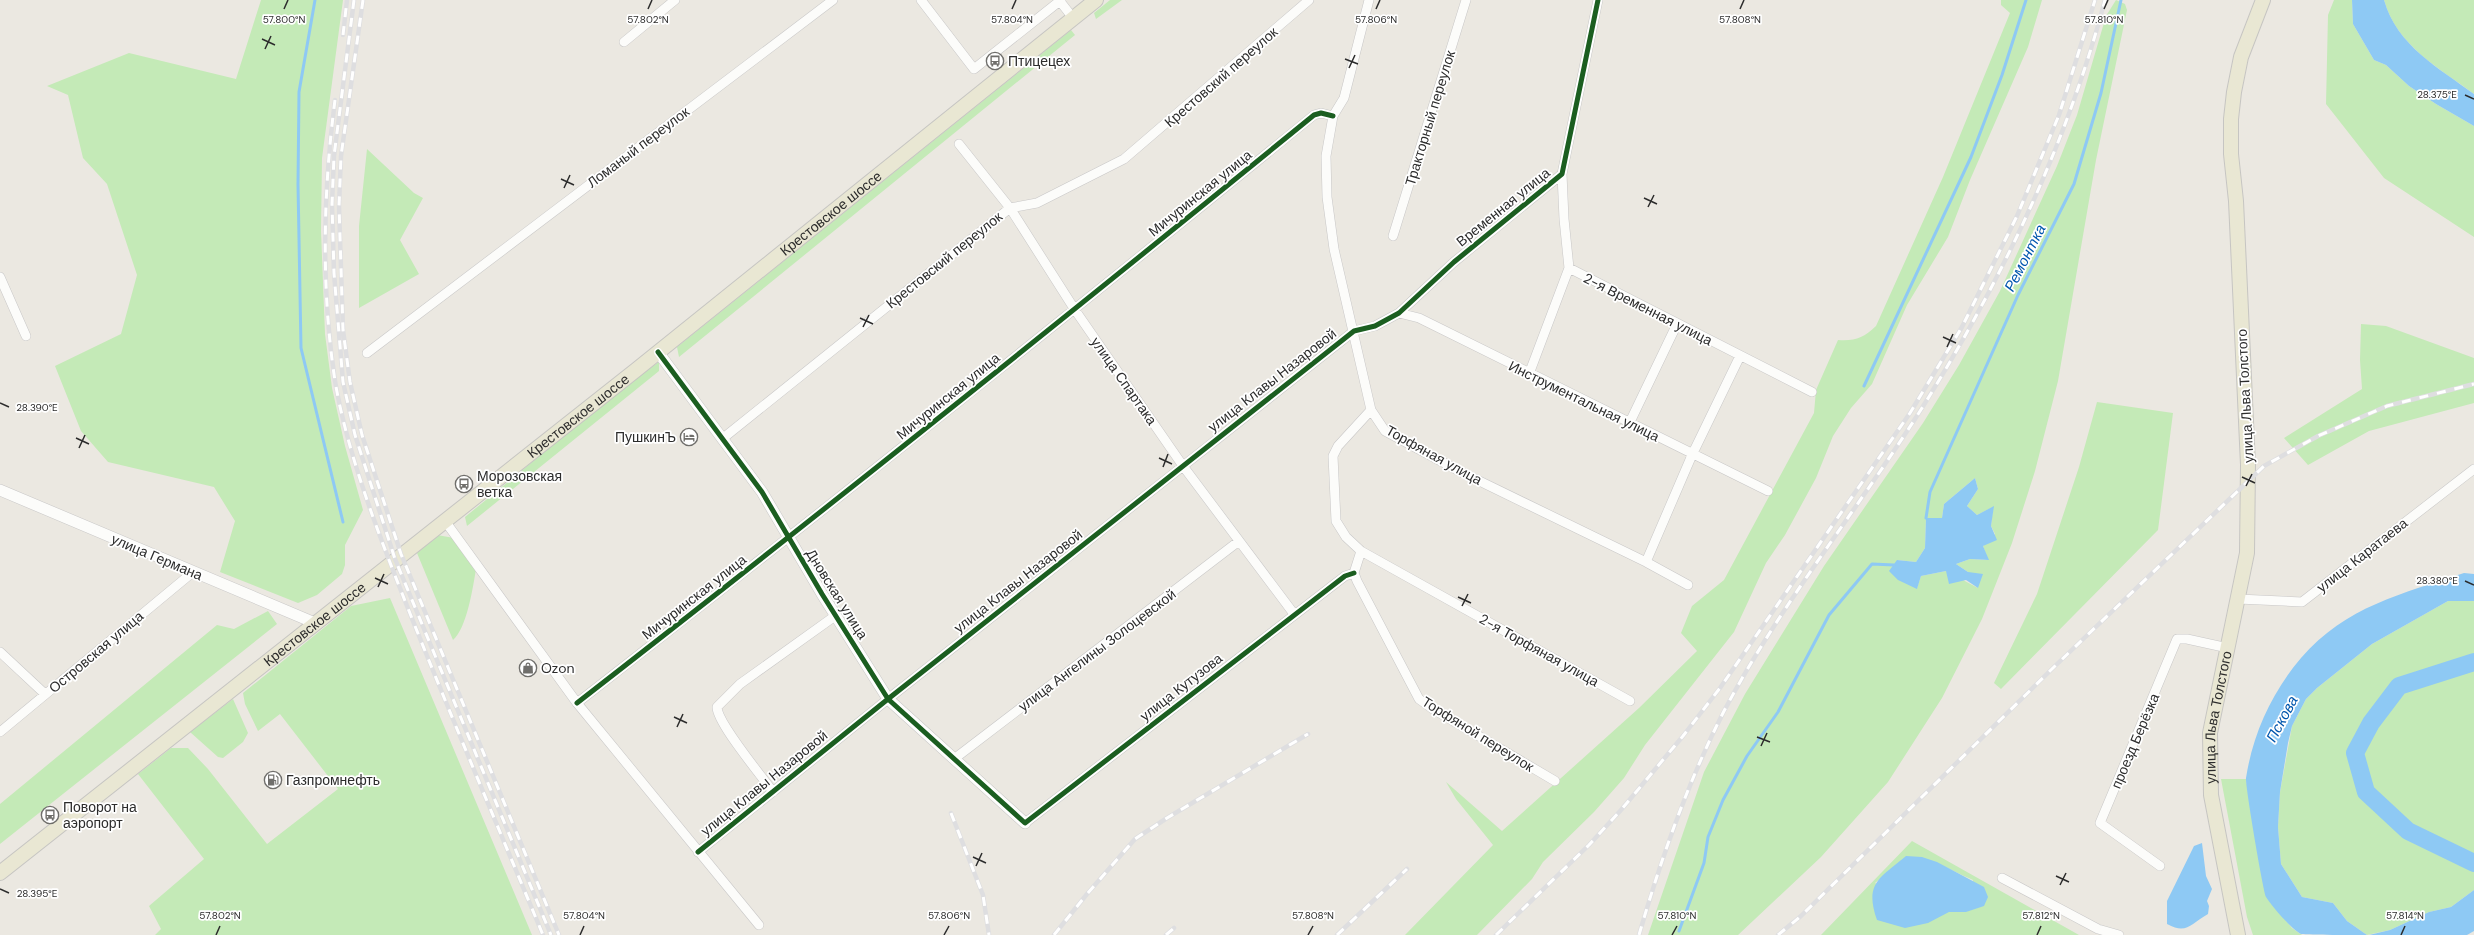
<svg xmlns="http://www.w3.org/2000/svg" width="2474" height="935" viewBox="0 0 2474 935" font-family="'DM Sans',sans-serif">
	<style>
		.green { fill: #c4eab7; fill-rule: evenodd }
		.water { fill: #8ec9f4 }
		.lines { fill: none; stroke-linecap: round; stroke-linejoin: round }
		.stream { stroke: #8ec9f4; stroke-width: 3 }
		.river { stroke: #8ec9f4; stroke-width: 18 }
		.minor-casing { stroke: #c8c7c7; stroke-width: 10 }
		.tertiary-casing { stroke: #c8c7c7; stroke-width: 12 }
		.primary-casing { stroke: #c6c5c2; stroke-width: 16 }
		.minor { stroke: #fcfcfa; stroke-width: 9 }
		.tertiary { stroke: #fcfcfa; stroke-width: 11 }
		.primary { stroke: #e9e7d3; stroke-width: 14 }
		.rail-casing { stroke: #dedee0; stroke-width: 4.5 }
		.rail { stroke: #fff; stroke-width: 3; stroke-dasharray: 9; stroke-linecap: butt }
		.cycleway-casing { stroke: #fff; stroke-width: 8 }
		.cycleway { stroke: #1b5e20; stroke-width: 5 }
		.ticks { fill: none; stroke: #2c2c2c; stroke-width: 1.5 }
		.labels { text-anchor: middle; stroke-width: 3.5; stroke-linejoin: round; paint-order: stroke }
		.poi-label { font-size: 14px; fill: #2c2c2c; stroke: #fff; text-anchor: start }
		.street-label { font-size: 14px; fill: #2c2c2c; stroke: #fff }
		.water-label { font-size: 15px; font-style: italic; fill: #0056ad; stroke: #fff }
		.ticks-label { font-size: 10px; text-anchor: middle; fill: #2c2c2c; stroke: #fff; stroke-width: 3.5; stroke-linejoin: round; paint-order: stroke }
	</style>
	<rect width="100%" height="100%" fill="#ebe8e1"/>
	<path class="green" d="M261 0H343L322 158 321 231 325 334 332 388 345 446 363 510 345 545V565L342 574 317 595 298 603 220 572 235 521 214 487 108 462 81 431 55 366 121 334 137 275 107 184 83 158 68 95 47 86 129 53 236 79Z
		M1110 0H1122L1096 19 1094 13Z
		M2001 0H2042L2028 47 1970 180 1948 237 1907 305 1872 384 1851 408 1833 436 1816 478 1785 535 1766 563 1734 632 1645 745 1624 778 1594 812 1543 862 1532 879 1477 935H1405L1493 845 1456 799 1446 782 1502 831 1639 708 1697 651 1681 633 1692 606 1724 580 1814 413 1816 390 1838 340C1856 341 1863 338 1876 326L1943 177 2010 13 2001 5Z
		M2116 0 2125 4 2127 10 2096 160 2058 381 2035 471 2012 543 1982 619 1942 698 1888 782 1821 857 1738 935H1648L1704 772 1745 694 1824 566 1923 423 1959 365 2000 291 2057 166 2077 115 2106 16ZM1975 478 1978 489 1967 506 1977 515 1993 507 1991 526 1995 534 1983 546 1988 560 1970 559 1956 564 1968 572 1978 588 1946 571 1921 576 1917 588 1897 560 1916 562 1925 548 1926 518H1942L1944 504Z
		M2334 0H2352L2353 24 2374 60 2386 65 2409 86 2436 104 2474 126V237L2384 178 2326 104 2328 15Z
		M2384 0H2474V94C2438 67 2397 46 2384 0Z
		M1071 30 1075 35 679 357 677 347Z
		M367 149 414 193 423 198 400 240 419 274 359 308V226Z
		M2361 324 2386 326 2474 358V403L2369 431 2308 465 2284 438 2362 389 2360 360Z
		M659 362V371L467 526 465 517 630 382Z
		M2097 402 2173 413 2158 530 2001 689 1994 683 2037 594 2079 467Z
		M437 535 454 538 476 569C473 587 467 628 453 640L417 553Z
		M390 598 532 935H155L161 929 149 906 204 859 138 774 171 748H188L208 769 267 844 338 789 280 714 258 731 245 704 243 693 351 606Z
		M2448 601H2474V890L2451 907 2429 912 2390 930 2367 935 2347 921 2333 903 2302 897 2281 864 2278 827 2280 792 2292 726 2306 699 2317 688 2372 644Z
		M268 611 277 624 0 844V804L217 625 234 629Z
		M233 699 248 733 243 742 223 758 218 757 190 732Z
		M2221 779H2246L2266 896 2292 928 2302 935H2253L2247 917Z
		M1912 841 2079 935H1821ZM1906 857C1931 857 1950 870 1973 880L1966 912H1949L1875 883Z"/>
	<path class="water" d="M2352 0H2384C2397 46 2439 68 2474 94V126L2436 104 2409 86 2386 65 2374 60 2353 24Z
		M1975 478 1978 489 1967 506 1977 515 1994 506 1991 526 1997 540 1983 546 1989 560 1970 559 1956 564 1968 572 1983 574 1978 588 1966 580 1949 584 1946 571 1921 576 1917 589 1898 580 1889 571 1897 560 1916 562 1925 548 1926 518H1942L1944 504Z
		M2464 573 2474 574V601H2448L2372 644 2317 688 2306 699 2292 726 2288 743 2280 792 2278 827 2281 864 2302 897 2333 903 2347 921 2367 935C2355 935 2309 935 2301 934 2292 930 2271 905 2266 897 2263 890 2245 785 2246 778 2253 733 2272 692 2301 658 2346 606 2402 594 2464 573Z
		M2202 843 2206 876 2212 889 2207 901 2209 906 2208 914C2190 924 2187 935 2167 924V901L2194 846Z
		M1906 856 1922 857 1937 862 1984 887 1988 897 1984 906 1966 912H1949L1928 923 1905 928 1877 920C1864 883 1880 878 1906 856Z
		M2474 890V931L2467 935H2369L2390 930 2429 912 2451 907Z"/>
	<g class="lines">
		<path class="stream" d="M315 0 299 92 298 184 301 348 343 522
			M1864 386 1971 157 2002 75 2026 0
			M1926 518 1930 492 2018 295 2074 184 2101 93 2121 0
			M1679 931 1704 863 1708 837 1723 800 1747 756 1778 712 1829 615 1872 564 1894 565"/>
		<path class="river" d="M2474 662 2399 686 2371 723 2355 753 2366 792 2408 831 2474 863"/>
		<defs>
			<path id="minor" d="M921 0 974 69 1061 0
				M1059 0 1073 18
				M1369 0 1344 98 1333 116 1326 156 1327 197 1334 249 1371 410 1385 431 1463 473 1646 562 1688 585
				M624 42 675 0
				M959 144 1010 208 1075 310 1183 466 1294 614
				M1562 174 1564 219 1569 268 1812 392
				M1393 236 1466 0
				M0 277 26 336
				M1399 313 1419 318 1768 491
				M367 353 833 0
				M1529 374 1569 268
				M1371 410 1338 446 1333 456 1336 521 1346 537 1361 551 1630 701
				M1629 424 1677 324
				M722 439 1010 208 1037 203 1124 159 1309 0
				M445 521 577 703 759 925
				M1361 551 1354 573 1357 581 1419 699 1433 709 1555 781
				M1646 562 1692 455 1740 356
				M2238 599 2302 602 2474 469
				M0 652 45 694
				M577 703C825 510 1070 314 1314 115L1321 113 1333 116
				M0 732 193 572
				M954 759 1239 541
				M773 792C761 775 717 723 717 707L740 684 835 616
				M1025 823 1345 576 1354 573
				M698 852 888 699 1354 331 1375 326 1399 313 1454 262 1562 174 1598 0
				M2160 866 2100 823 2177 639H2187L2228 648
				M2002 878 2098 929 2119 935"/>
			<path id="tertiary" d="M658 352 762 492 822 594 888 699 1025 823
				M0 490 315 623"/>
			<g id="primary">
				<path id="s1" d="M0 873 636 370 1096 0"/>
				<path id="s2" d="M2238 935 2211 795 2210 733 2247 553 2248 465 2236 201 2231 154V119L2234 92 2241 57 2263 0"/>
			</g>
		</defs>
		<use href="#minor" class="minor-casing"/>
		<use href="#tertiary" class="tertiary-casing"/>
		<use href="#primary" class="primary-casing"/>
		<use href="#minor" class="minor"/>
		<use href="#tertiary" class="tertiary"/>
		<use href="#primary" class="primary"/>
		<defs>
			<path id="rail" d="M354 0 334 156 332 204 334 273 343 382 355 435 395 559 551 935
				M363 0 341 156 339 206 343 330 350 382 362 435 401 554 559 935
				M343 35 347 0
				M335 100C323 192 321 289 335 381 349 463 386 553 417 631 458 733 501 834 543 935
				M951 813 983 895 989 935
				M1054 935 1087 894 1135 839 1167 818 1308 734
				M1166 935 1174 928
				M1337 935 1407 869
				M1496 935 1589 845 1621 810 1683 736 1720 688 1910 413 1962 327 2017 216 2059 115 2095 0
				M1639 935C1661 859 1687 784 1723 713 1779 606 1857 511 1922 408 2001 282 2067 144 2105 0
				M1778 935 1801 916 2055 666 2264 466 2318 436 2387 406 2474 384"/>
		</defs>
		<use href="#rail" class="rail-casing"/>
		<use href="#rail" class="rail"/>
		<defs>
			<path id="cycleway" d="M658 352 762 492 822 594 888 699 1025 823 1345 576 1354 573
				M577 703C825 510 1070 314 1314 115L1321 113 1333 116
				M698 852 888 699 1354 331 1375 326 1399 313 1454 262 1562 174 1598 0"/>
		</defs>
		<use href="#cycleway" class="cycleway-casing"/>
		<use href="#cycleway" class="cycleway"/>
	</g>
	<path class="ticks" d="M284 9 288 0M648 9 652 0M1012 9 1016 0M1376 9 1380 0M1740 9 1744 0M2104 9 2108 0M262 39 275 45M265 49 271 36M1345 59 1358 64M1349 68 1355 55M2465 95 2474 99M561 179 574 185M564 188 570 175M1644 198 1657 204M1648 207 1654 195M860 318 873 324M863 327 869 315M1943 337 1956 343M1947 347 1953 334M0 403 9 407M76 438 89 444M79 448 85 435M1159 458 1172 464M1163 467 1168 454M2242 477 2255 483M2246 486 2252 474M375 578 388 584M2465 581 2474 585M378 587 384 574M1458 597 1471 603M1462 606 1468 594M674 717 687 723M677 727 683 714M1757 737 1770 742M1761 746 1767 733M973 857 986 863M976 866 982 853M2056 876 2069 882M2060 885 2066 873M0 889 9 893M216 935 220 926M580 935 584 926M944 935 949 926M1308 935 1313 926M1672 935 1677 926M2037 935 2041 926M2401 935 2405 926"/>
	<defs>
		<symbol id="bus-ring" viewBox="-11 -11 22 22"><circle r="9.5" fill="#fff" stroke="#6f6e6b" stroke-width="1.5"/><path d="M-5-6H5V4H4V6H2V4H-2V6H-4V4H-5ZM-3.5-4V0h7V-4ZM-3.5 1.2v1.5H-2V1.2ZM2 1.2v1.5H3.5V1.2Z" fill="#6f6e6b"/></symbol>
		<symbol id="hotel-ring" viewBox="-11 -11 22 22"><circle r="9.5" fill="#fff" stroke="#6f6e6b" stroke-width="1.5"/><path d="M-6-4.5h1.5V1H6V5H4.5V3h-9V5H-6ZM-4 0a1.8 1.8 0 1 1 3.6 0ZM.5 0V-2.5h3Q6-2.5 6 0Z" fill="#6f6e6b"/></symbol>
		<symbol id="shop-ring" viewBox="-11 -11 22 22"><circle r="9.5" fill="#fff" stroke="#6f6e6b" stroke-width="1.5"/><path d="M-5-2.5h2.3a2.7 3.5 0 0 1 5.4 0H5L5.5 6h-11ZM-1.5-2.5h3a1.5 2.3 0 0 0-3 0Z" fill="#6f6e6b"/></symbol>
		<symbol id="fuel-ring" viewBox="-11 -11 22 22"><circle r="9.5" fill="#fff" stroke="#6f6e6b" stroke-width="1.5"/><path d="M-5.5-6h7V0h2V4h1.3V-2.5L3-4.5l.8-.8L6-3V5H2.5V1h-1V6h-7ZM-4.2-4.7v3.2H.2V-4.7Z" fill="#6f6e6b"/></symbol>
	</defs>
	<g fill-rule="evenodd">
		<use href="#bus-ring" x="985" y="51" width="20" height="20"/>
		<use href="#hotel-ring" x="679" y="427" width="20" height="20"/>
		<use href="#bus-ring" x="454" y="474" width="20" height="20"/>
		<use href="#shop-ring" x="518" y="658" width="20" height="20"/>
		<use href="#fuel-ring" x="263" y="770" width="20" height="20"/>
		<use href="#bus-ring" x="40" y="805" width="20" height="20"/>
	</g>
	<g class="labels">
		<g class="poi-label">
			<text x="1008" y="66">Птицецех</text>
			<text x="676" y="442" text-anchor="end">ПушкинЪ</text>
			<text x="477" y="481">Морозовская<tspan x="477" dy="16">ветка</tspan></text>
			<text x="541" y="673">Ozon</text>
			<text x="286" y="785">Газпромнефть</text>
			<text x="63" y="812">Поворот на<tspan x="63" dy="16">аэропорт</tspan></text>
		</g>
		<g class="street-label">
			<text transform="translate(1221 77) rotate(-41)" y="5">Крестовский переулок</text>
			<text transform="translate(1430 118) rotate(-73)" y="5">Тракторный переулок</text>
			<text transform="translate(638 147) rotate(-37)" y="5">Ломаный переулок</text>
			<text transform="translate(1200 193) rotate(-39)" y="5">Мичуринская улица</text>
			<text transform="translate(1503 207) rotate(-39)" y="5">Временная улица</text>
			<text dy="5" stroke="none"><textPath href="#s1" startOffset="1061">Крестовское шоссе</textPath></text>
			<text transform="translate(944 260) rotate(-39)" y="5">Крестовский переулок</text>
			<text transform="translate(1648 309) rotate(27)" y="5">2-я Временная улица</text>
			<text transform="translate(1272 380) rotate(-38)" y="5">улица Клавы Назаровой</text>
			<text transform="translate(1124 381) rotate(55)" y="5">улица Спартака</text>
			<text transform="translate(948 396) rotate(-39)" y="5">Мичуринская улица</text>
			<text transform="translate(2245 396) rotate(-93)" y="5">улица Льва Толстого</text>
			<text transform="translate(1584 401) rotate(26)" y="5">Инструментальная улица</text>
			<text dy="5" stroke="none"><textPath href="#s1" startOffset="737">Крестовское шоссе</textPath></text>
			<text transform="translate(1434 455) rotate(29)" y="5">Торфяная улица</text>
			<text transform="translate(2362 555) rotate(-38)" y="5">улица Каратаева</text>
			<text transform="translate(157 557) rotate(23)" y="5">улица Германа</text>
			<text transform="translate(1018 581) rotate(-38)" y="5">улица Клавы Назаровой</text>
			<text transform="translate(837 594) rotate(58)" y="5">Дновская улица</text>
			<text transform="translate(694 597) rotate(-38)" y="5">Мичуринская улица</text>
			<text dy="5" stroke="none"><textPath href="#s1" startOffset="401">Крестовское шоссе</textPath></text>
			<text transform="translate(1097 650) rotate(-37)" y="5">улица Ангелины Золоцевской</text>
			<text transform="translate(1539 650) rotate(29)" y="5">2-я Торфяная улица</text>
			<text transform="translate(96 652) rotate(-40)" y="5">Островская улица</text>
			<text transform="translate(1181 687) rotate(-38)" y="5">улица Кутузова</text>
			<text dy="5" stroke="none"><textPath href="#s2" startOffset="221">улица Льва Толстого</textPath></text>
			<text transform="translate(1478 734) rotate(32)" y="5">Торфяной переулок</text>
			<text transform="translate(2135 741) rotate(-67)" y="5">проезд Берёзка</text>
			<text transform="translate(764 783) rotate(-39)" y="5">улица Клавы Назаровой</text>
		</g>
		<g class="water-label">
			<text transform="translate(2025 258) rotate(-63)" y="5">Ремонтка</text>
			<text transform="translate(2282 719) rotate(-62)" y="5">Пскова</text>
		</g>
	</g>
	<g class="ticks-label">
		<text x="284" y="23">57.800°N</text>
		<text x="648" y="23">57.802°N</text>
		<text x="1012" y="23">57.804°N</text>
		<text x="1376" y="23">57.806°N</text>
		<text x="1740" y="23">57.808°N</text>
		<text x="2104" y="23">57.810°N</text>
		<text x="2437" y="98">28.375°E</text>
		<text x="37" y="411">28.390°E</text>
		<text x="2437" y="584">28.380°E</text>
		<text x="37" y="897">28.395°E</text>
		<text x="220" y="919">57.802°N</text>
		<text x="584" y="919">57.804°N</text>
		<text x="949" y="919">57.806°N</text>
		<text x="1313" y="919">57.808°N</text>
		<text x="1677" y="919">57.810°N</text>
		<text x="2041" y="919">57.812°N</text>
		<text x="2405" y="919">57.814°N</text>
	</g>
</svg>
